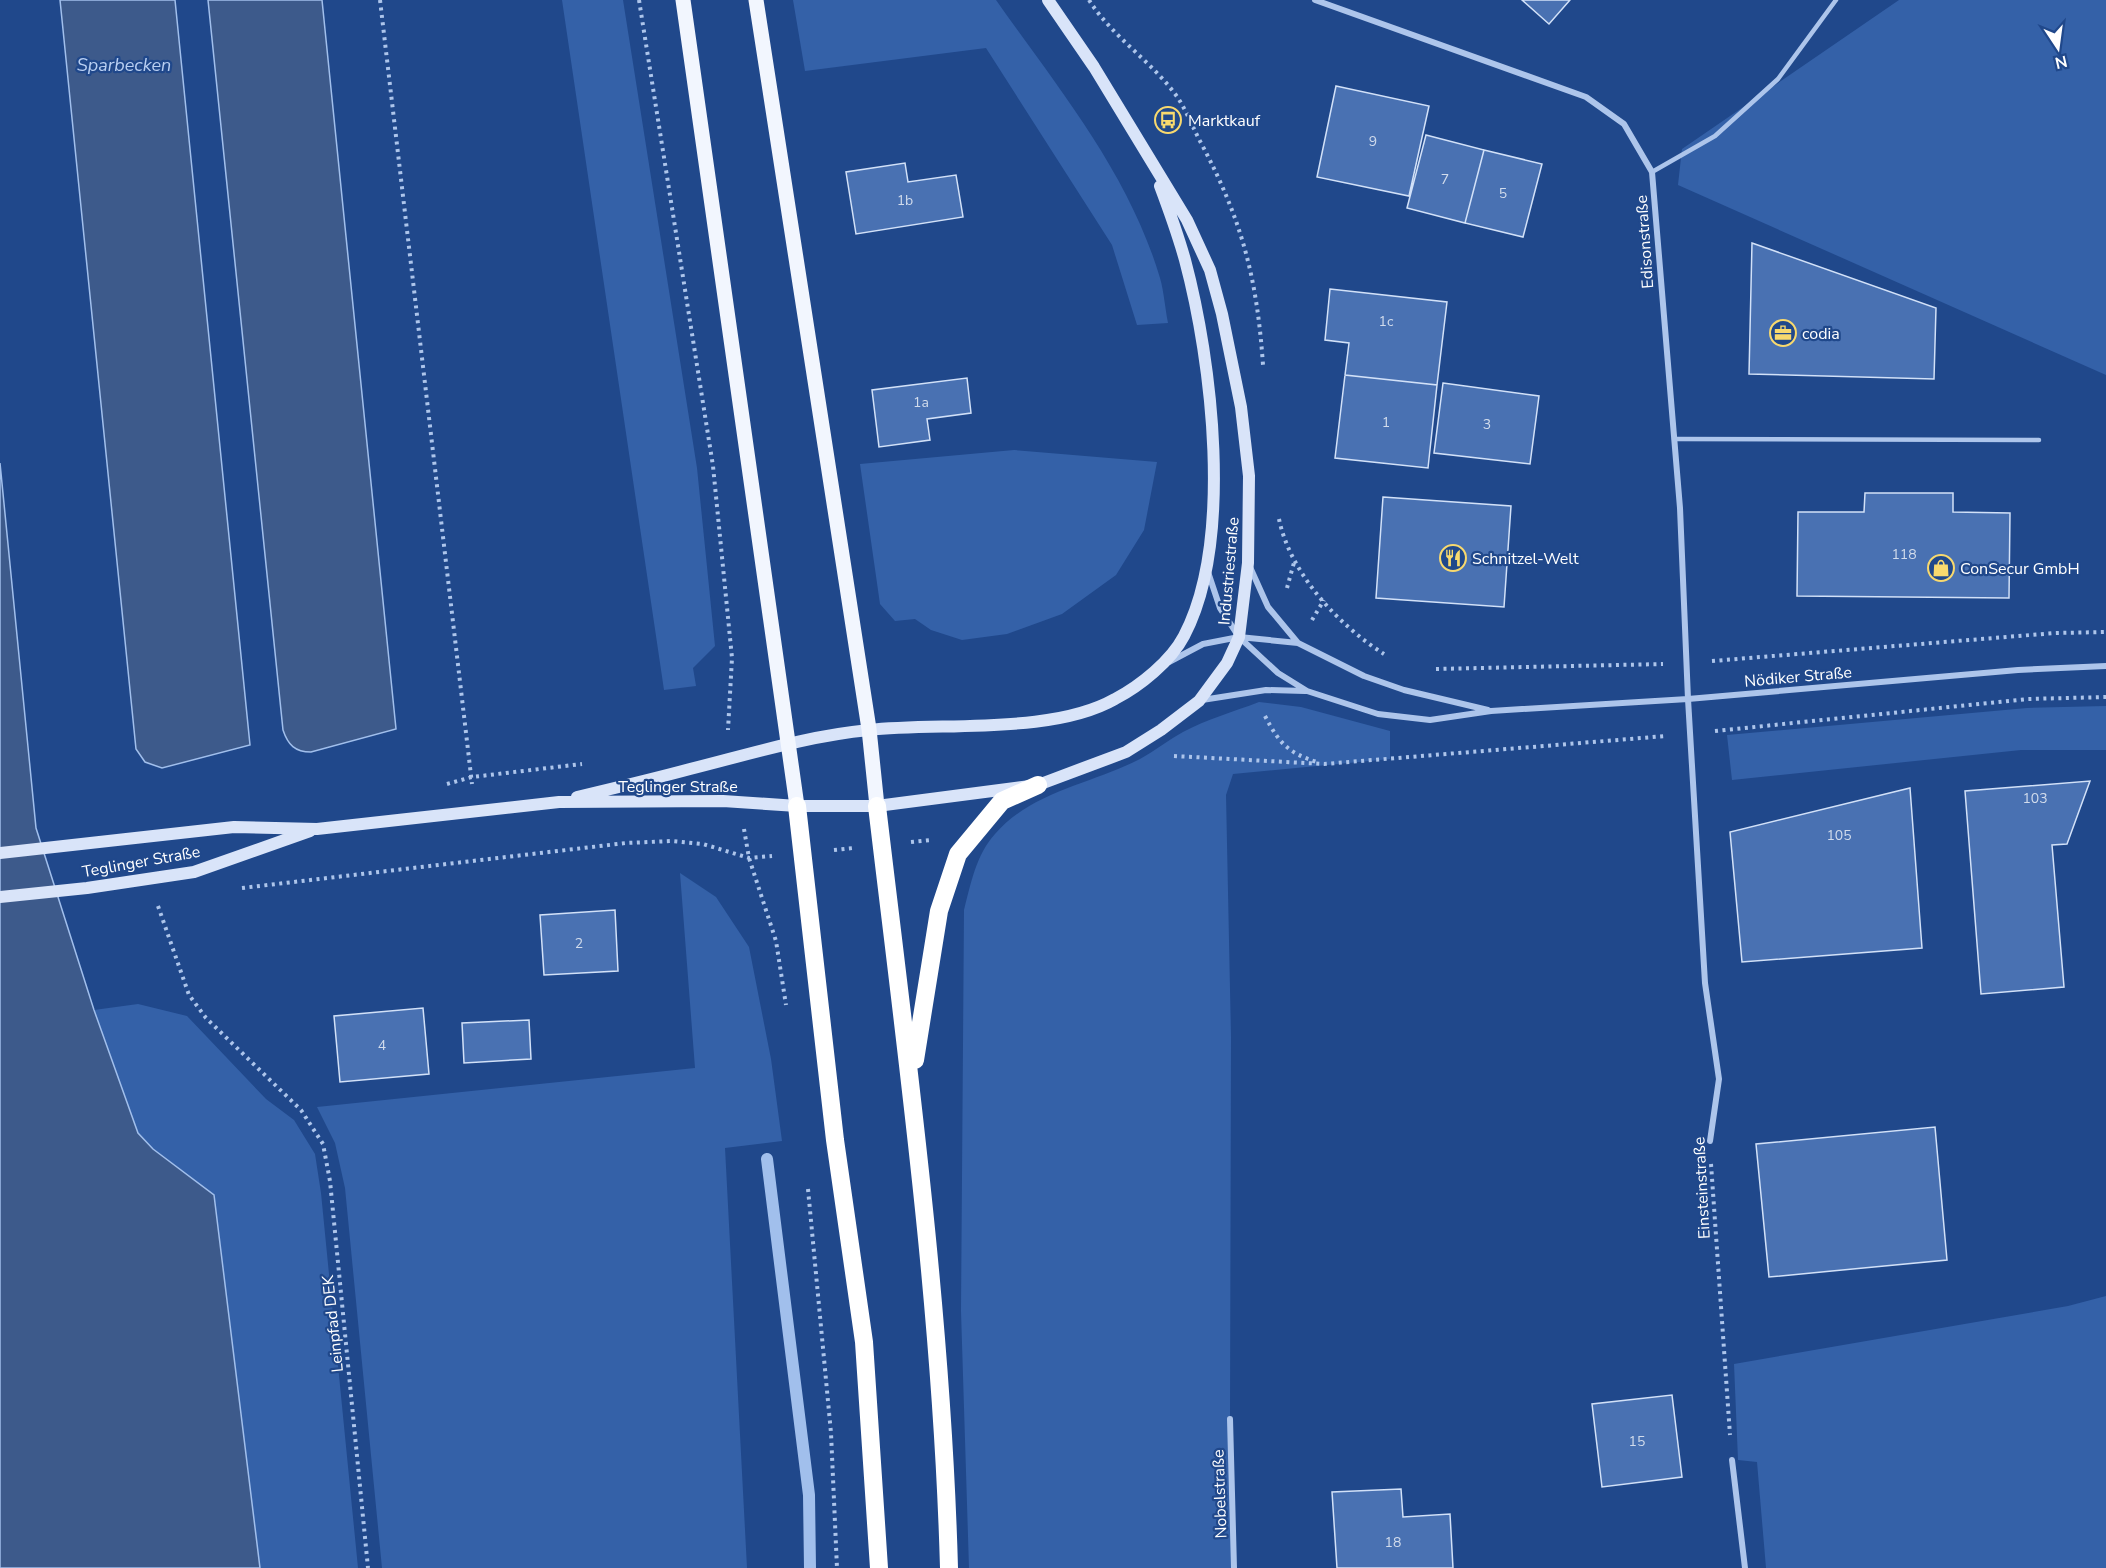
<svg xmlns="http://www.w3.org/2000/svg" width="2106" height="1568" viewBox="0 0 2106 1568" font-family="'Nunito Sans',sans-serif">
	<style>
		.green { fill: #3461a8 }
		.water { fill: #3d5a8b; stroke: #a1bfec; stroke-width: 1.5 }
		.lines { fill: none; stroke-linecap: round; stroke-linejoin: round }
		.stream { stroke: #a1bfec; stroke-width: 12 }
		.building { fill: #4971b2; stroke: #d2e1f8; stroke-width: 1.5 }
		.path { stroke: #adc5eb; stroke-width: 4; stroke-dasharray: 3 4.5; stroke-linecap: butt }
		.lane { stroke: #adc5eb; stroke-width: 4.5 }
		.street { stroke: #adc5eb; stroke-width: 6 }
		.secondary { stroke: #d9e4f9; stroke-width: 12 }
		.primary { stroke: #f2f6fe; stroke-width: 15 }
		.highway { stroke: #fff; stroke-width: 18 }
		.labels { text-anchor: middle; stroke-width: 4.5; stroke-linejoin: round; paint-order: stroke }
		.number-label { font-size: 14px; fill: #d2dcec }
		.poi-label { font-size: 16px; fill: #fff; stroke: #20488b; text-anchor: start }
		.street-label { font-size: 16px; fill: #fff; stroke: #20488b }
		.water-label { font-size: 18px; font-style: italic; fill: #b9cff2; stroke: #20488b }
	</style>
	<rect width="100%" height="100%" fill="#20488b"/>
	<path class="green" d="M562 0H623L697 468 715 646 693 668 696 686 664 690Z
		M793 0H996C1058 88 1129 173 1160 278 1164 292 1165 308 1168 323L1137 325 1112 245 986 48 805 71Z
		M1899 0H2106V375L1678 185 1682 149Z
		M1014 450 1157 462 1144 530 1116 575 1062 614 1007 634 962 640 931 630 915 619 895 621 880 604 860 464Z
		M1259 702 1301 707 1390 731V759L1233 774 1226 795 1231 1037 1230 1419 1234 1568H969L961 1311 964 910C971 883 976 855 995 834 1032 791 1092 784 1140 759 1155 751 1168 740 1183 732 1207 719 1233 712 1259 702Z
		M2106 706V750H2021L1732 780 1727 735 2027 708Z
		M680 873 716 897 749 947 771 1059 782 1141 725 1148 747 1568H382L345 1188 335 1143 317 1107 695 1068Z
		M138 1004 187 1016 266 1099 294 1120 315 1154 321 1193 358 1568H260L214 1195 153 1149 138 1133 94 1010Z
		M2106 1296V1568H1766L1757 1462 1738 1460 1734 1364 2068 1306Z"/>
	<path class="water" d="M60 0H175L250 745 162 768 145 762 136 749Z
		M208 0H322L396 729 311 752C295 752 288 745 283 730Z
		M0 463 36 828 94 1010 138 1133 153 1149 214 1195 260 1568H0Z"/>
	<g class="lines">
		<path class="stream" d="M767 1159 809 1495 810 1568"/>
	</g>
	<path class="building" d="M1522 0H1570L1549 24Z
		M1336 86 1429 106 1409 196 1317 177Z
		M1426 135 1484 150 1465 223 1407 208Z
		M1484 150 1542 164 1523 237 1465 223Z
		M905 163 908 182 956 175 963 217 856 234 846 172Z
		M1752 243 1936 308 1934 379 1749 374Z
		M1330 289 1447 302 1437 385 1345 375 1349 343 1325 340Z
		M1345 375 1437 385 1428 468 1335 458Z
		M967 378 971 413 927 419 930 440 879 447 872 390Z
		M1443 383 1539 396 1530 464 1434 453Z
		M1865 493H1953V512L2010 513 2009 598 1797 596 1798 512H1864Z
		M1383 497 1511 506 1504 607 1376 598Z
		M2090 781 2067 844 2052 845 2064 987 1981 994 1965 791Z
		M1910 788 1922 948 1742 962 1730 832Z
		M615 910 618 971 544 975 540 915Z
		M423 1008 429 1074 340 1082 334 1016Z
		M529 1020 531 1059 464 1063 462 1023Z
		M1935 1127 1947 1260 1769 1277 1756 1144Z
		M1672 1395 1682 1477 1602 1487 1592 1404Z
		M1401 1489 1403 1517 1450 1514 1453 1568H1337L1332 1492Z"/>
	<g class="lines">
		<path class="path" d="M380 0 472 784
			M639 0 713 466 732 658 728 730
			M1089 0C1113 38 1153 62 1178 98 1187 112 1193 128 1201 143 1242 220 1257 278 1263 365
			M1279 519C1290 573 1338 625 1384 654
			M1287 588 1295 559
			M1312 620 1324 600
			M1712 661 2055 633 2106 632
			M1436 669 1663 664
			M1265 716C1279 743 1288 753 1317 762
			M1715 731 2028 699 2106 697
			M1174 756 1324 764 1666 736
			M447 784 472 777 582 764
			M744 829 749 858 776 941 786 1005
			M911 842 931 840
			M834 850 853 848
			M242 888 626 843 672 841 703 844 749 858 772 856
			M158 906 189 995 206 1018 301 1110 323 1144 330 1181 368 1568
			M1711 1164 1730 1435
			M808 1189 831 1433 837 1568"/>
		<path class="lane" d="M1652 172 1715 136 1778 79 1836 0
			M1674 439 2039 440"/>
		<path class="street" d="M1315 0 1586 97 1624 124 1652 172 1680 508 1688 699 1705 983 1719 1079 1710 1141
			M1250 567 1268 607 1298 643 1364 676 1404 690 1488 710
			M1208 572 1220 608 1239 637 1278 673 1307 691 1378 714 1430 720 1491 711 1688 699 2018 670 2106 666
			M1169 662 1203 644 1239 637 1298 643
			M1202 700 1266 690 1305 691
			M1230 1419 1234 1568
			M1732 1460 1745 1568"/>
		<path class="secondary" d="M577 797C615 788 653 779 690 769 750 754 807 736 869 730 940 722 1052 735 1115 699 1140 686 1171 661 1184 636 1234 541 1212 361 1185 260 1178 235 1169 210 1160 186
			M0 853 234 827 317 829 559 802 723 801 797 806H877L1038 785 1126 752 1161 730 1199 701 1227 663 1239 637 1248 563 1249 476 1241 407 1222 314 1210 270 1187 220 1094 67 1048 0
			M0 897 87 888 194 872 310 831"/>
		<path class="primary" d="M683 0 797 806
			M756 0 869 729 877 806"/>
		<path class="highway" d="M797 806 835 1140 864 1342 879 1568
			M877 806C907 1059 942 1313 949 1568
			M915 1060 939 911 958 854 1002 801 1038 785"/>
	</g>
	<defs>
		<symbol id="bus-ring" viewBox="-11 -11 22 22"><circle r="9.5" fill="#20488b" stroke="#f8d96e" stroke-width="1.5"/><path d="M-5-6H5V4H4V6H2V4H-2V6H-4V4H-5ZM-3.5-4V0h7V-4ZM-3.5 1.2v1.5H-2V1.2ZM2 1.2v1.5H3.5V1.2Z" fill="#f8d96e"/></symbol>
		<symbol id="office-ring" viewBox="-11 -11 22 22"><circle r="9.5" fill="#20488b" stroke="#f8d96e" stroke-width="1.5"/><path d="M-6-3h4V-5.5h4V-3h4V5H-6ZM-1-4.5V-3h2v-1.5ZM-6 0V1H6V0Z" fill="#f8d96e"/></symbol>
		<symbol id="restaurant-ring" viewBox="-11 -11 22 22"><circle r="9.5" fill="#20488b" stroke="#f8d96e" stroke-width="1.5"/><path d="M-5-6h1v4h1v-4h1v4h1v-4h1v5L-1.5 .5V6h-2V.5L-5-1ZM5-6V6H3V1.5H1.5Q1.5-4 5-6Z" fill="#f8d96e"/></symbol>
		<symbol id="shop-ring" viewBox="-11 -11 22 22"><circle r="9.5" fill="#20488b" stroke="#f8d96e" stroke-width="1.5"/><path d="M-5-2.5h2.3a2.7 3.5 0 0 1 5.4 0H5L5.5 6h-11ZM-1.5-2.5h3a1.5 2.3 0 0 0-3 0Z" fill="#f8d96e"/></symbol>
	</defs>
	<g fill-rule="evenodd">
		<use href="#bus-ring" x="1153" y="105" width="30" height="30"/>
		<use href="#office-ring" x="1768" y="318" width="30" height="30"/>
		<use href="#restaurant-ring" x="1438" y="543" width="30" height="30"/>
		<use href="#shop-ring" x="1926" y="553" width="30" height="30"/>
	</g>
	<g class="labels">
		<g class="number-label">
			<text x="1373" y="146">9</text>
			<text x="1445" y="184">7</text>
			<text x="1503" y="198">5</text>
			<text x="905" y="205">1b</text>
			<text x="1386" y="326">1c</text>
			<text x="921" y="407">1a</text>
			<text x="1386" y="427">1</text>
			<text x="1487" y="429">3</text>
			<text x="1904" y="559">118</text>
			<text x="2035" y="803">103</text>
			<text x="1839" y="840">105</text>
			<text x="579" y="948">2</text>
			<text x="382" y="1050">4</text>
			<text x="1637" y="1446">15</text>
			<text x="1393" y="1547">18</text>
		</g>
		<g class="poi-label">
			<text x="1188" y="126">Marktkauf</text>
			<text x="1802" y="339">codia</text>
			<text x="1472" y="564">Schnitzel-Welt</text>
			<text x="1960" y="574">ConSecur GmbH</text>
		</g>
		<g class="street-label">
			<text transform="translate(1644 242) rotate(-94)" y="6">Edisonstraße</text>
			<text transform="translate(1228 571) rotate(-85)" y="6">Industriestraße</text>
			<text transform="translate(1798 676) rotate(-5)" y="6">Nödiker Straße</text>
			<text x="678" y="792">Teglinger Straße</text>
			<text transform="translate(141 861) rotate(-10)" y="6">Teglinger Straße</text>
			<text transform="translate(1701 1188) rotate(-93)" y="6">Einsteinstraße</text>
			<text transform="translate(332 1324) rotate(-96)" y="6">Leinpfad DEK</text>
			<text transform="translate(1219 1494) rotate(-92)" y="6">Nobelstraße</text>
		</g>
		<g class="water-label">
			<text x="124" y="71">Sparbecken</text>
		</g>
	</g>
	<g transform="translate(2058 48) rotate(167)" stroke="#20488b" stroke-width="4.5" paint-order="stroke">
	<path d="M0-4.5L10 22L0 15L-10 22Z" fill="#ffffff"/>
	<text y="-9" font-size="16" font-weight="bold" text-anchor="middle" fill="#ffffff">N</text>
	</g>
</svg>
